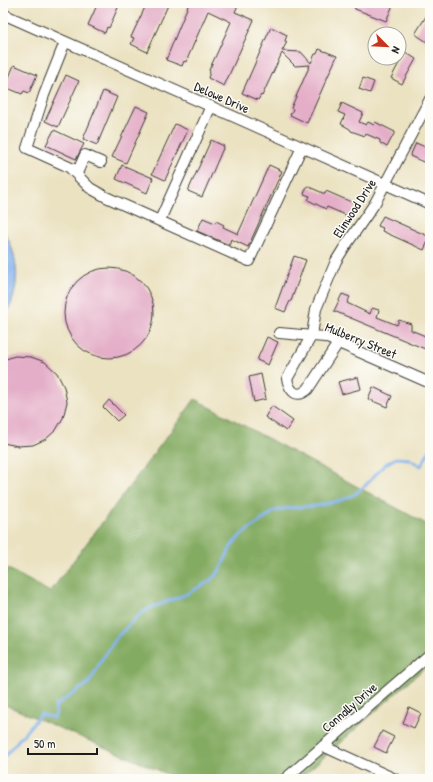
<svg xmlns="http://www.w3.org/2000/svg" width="433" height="782" viewBox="0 0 433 782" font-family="'Patrick Hand',sans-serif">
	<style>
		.forest { fill: #84ab62; stroke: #50643f }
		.water { fill: #80b0eb; stroke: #4e6684 }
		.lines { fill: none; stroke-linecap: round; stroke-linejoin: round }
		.stream { stroke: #80b0eb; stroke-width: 3 }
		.building { fill: #e4aec8 }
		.minor-casing { stroke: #3b3a35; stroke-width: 12 }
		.minor { stroke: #fff; stroke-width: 10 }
		.labels { text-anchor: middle; stroke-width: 3; stroke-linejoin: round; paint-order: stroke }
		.street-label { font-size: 13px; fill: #1c1c1c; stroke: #fdfcf7 }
	</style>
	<rect width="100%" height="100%" fill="#fdfcf7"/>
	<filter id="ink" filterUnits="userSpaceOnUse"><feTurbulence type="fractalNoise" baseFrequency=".025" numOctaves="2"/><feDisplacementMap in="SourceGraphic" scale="8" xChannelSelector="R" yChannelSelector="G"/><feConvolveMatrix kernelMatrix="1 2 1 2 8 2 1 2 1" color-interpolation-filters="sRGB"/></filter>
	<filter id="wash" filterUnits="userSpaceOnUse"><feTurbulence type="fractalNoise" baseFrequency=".012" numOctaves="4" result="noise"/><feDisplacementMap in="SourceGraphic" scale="16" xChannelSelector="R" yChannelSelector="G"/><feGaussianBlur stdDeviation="0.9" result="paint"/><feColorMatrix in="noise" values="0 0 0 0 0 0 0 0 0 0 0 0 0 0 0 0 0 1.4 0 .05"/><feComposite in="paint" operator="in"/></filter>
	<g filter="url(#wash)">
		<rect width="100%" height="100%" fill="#ebe2c1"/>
		<path class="forest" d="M195 399 430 526V663L299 779H179L3 704V566L50 592Z"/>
		<path class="water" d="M3 230C21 258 21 292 3 320Z"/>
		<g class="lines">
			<path class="stream" d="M3 758 41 714 54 718 56 713 55 706 89 683 102 659 118 636 137 617 148 609 187 594 211 580 220 570 232 545 241 535 275 511 288 508 316 506 342 500 355 494 366 485 384 465 396 458 409 459 421 466 430 450"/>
		</g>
		<g id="blocks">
			<path class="building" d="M98 3H120L109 28 107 27 105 33 88 25Z
				M147 3H169L147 52 131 44 134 38 131 37Z
				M189 3H239L235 12 254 20 224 86 208 78 210 72 209 70 218 51 231 22 208 11 186 62 184 61 182 66 166 60Z
				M353 3H388L393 5 386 21 355 9Z
				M430 10V44L415 34Z
				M271 27 287 35 285 41 287 42 282 51 301 52 311 63 315 54H317L319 49 337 56 307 123 290 115 293 109 291 108 310 65 295 66 282 53 262 96 261 95 258 100 242 93Z
				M405 52 416 59 402 84 391 78Z
				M14 65 37 75 29 93 24 91 22 94 5 87Z
				M66 75 79 81 58 127 45 121Z
				M363 78 374 82 370 93 359 89Z
				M103 91 117 97 97 145 83 139Z
				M342 103 363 113 359 122 366 125 368 122 374 125 375 122 395 132 387 147 380 143V140L366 134 365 136 351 131 350 129 341 124 345 115 338 112Z
				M136 106 149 112 126 163 112 157Z
				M175 124 188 130 165 180 152 174Z
				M54 130 84 144 76 159 46 145Z
				M211 140 224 146 202 197 188 191Z
				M416 143 430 149V165L410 156Z
				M122 165 153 178 147 193 116 179Z
				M269 165 282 171 248 247 231 239 229 245 197 231 203 218 215 223 216 221 224 225 223 227 238 234Z
				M307 186 325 194 326 191 356 204 350 217 327 207 326 209 308 200 310 196 304 194Z
				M383 216 430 237 424 250 382 231 383 228 378 226Z
				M294 256 306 260 291 301H290L285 312 275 308Z
				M64 313a45 45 0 1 1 90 0a45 45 0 1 1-90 0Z
				M342 294 350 297 347 303 370 314 372 308 379 310 377 317 397 325 399 320 411 324V330L430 338V351L334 311Z
				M267 337 278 342 268 365 257 360Z
				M15 356 31 357 45 362 57 373 64 387 67 402 63 418 56 430 46 439 33 445 18 446 3 443V360Z
				M261 374 266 399 254 402 249 377Z
				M358 377 361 389 342 394 338 382Z
				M373 387 392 396 387 407 368 399Z
				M109 400 124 415 117 421 103 407Z
				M272 406 293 421 286 431 265 417Z
				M409 707 421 713 414 728 403 723Z
				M382 731 394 737 386 753 374 747Z"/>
		</g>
	</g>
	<g filter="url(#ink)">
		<use href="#blocks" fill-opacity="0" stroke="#3b3a35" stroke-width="1"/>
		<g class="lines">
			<defs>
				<path id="minor" d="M3 14 430 204
					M65 42 44 95 27 148 78 171 85 155 101 162
					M70 168 90 188 106 197 249 261 302 147
					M160 220 211 106
					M279 333 325 337 430 383
					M338 343 308 389C297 399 290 392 287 379L312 335 316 309 336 261 344 248 375 203 430 99
					M323 746 395 779
					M285 779 430 654"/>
			</defs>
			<use href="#minor" class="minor-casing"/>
			<use href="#minor" class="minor"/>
		</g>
	</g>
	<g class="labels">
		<g class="street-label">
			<text transform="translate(222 97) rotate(24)" y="5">Delowe Drive</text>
			<text transform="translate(354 208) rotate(-57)" y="5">Elinwood Drive</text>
			<text transform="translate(361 340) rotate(22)" y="5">Mulberry Street</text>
			<text transform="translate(349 707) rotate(-41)" y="5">Connally Drive</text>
		</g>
	</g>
	<rect width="433" height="782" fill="none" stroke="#fdfcf7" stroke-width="16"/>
	<g transform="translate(387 46) rotate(114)"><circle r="19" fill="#fdfcf7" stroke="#a3a29f"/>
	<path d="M0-3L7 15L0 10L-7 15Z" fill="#c8321e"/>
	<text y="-6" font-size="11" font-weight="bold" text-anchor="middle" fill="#1c1c1c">N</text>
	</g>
	<path d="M28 748v6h69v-6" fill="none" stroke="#1c1c1c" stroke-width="2"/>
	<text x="34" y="748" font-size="12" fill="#1c1c1c" stroke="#fdfcf7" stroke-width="3" paint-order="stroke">50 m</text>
</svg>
